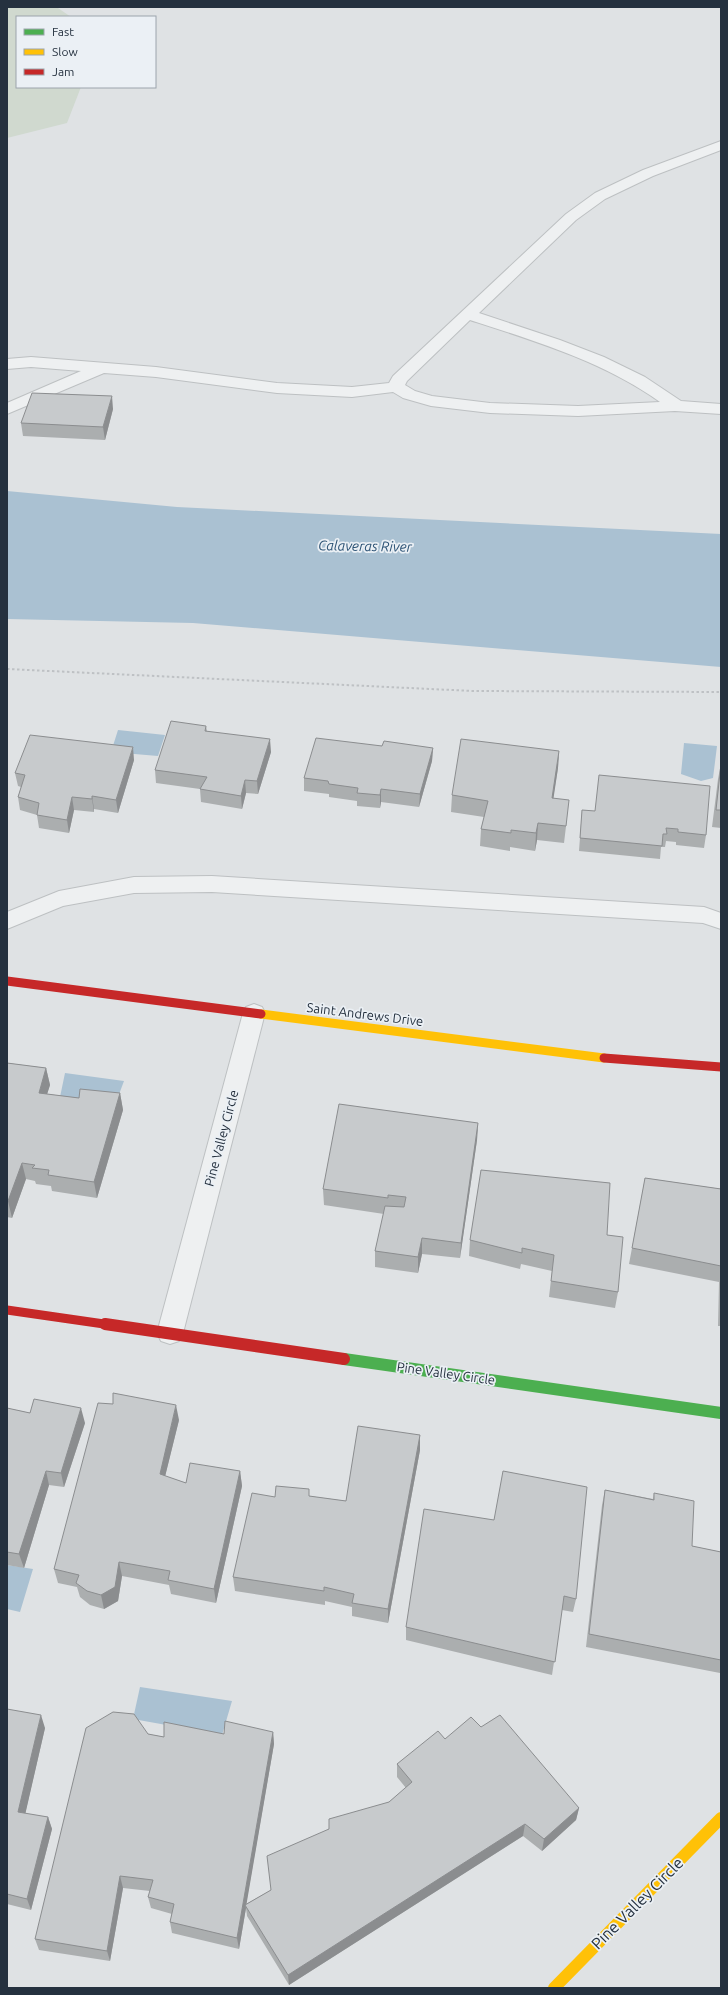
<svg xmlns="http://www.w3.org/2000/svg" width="728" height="1995" viewBox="0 0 728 1995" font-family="Ubuntu,sans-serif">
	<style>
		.green { fill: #d0d9cf }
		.water { fill: #aac1d2 }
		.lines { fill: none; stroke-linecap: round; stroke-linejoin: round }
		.lane-casing { stroke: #bdc0c2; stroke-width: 2 }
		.street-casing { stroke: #bdc0c2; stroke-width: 2 }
		.path { stroke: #bec1c4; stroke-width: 2; stroke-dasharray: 2.5 2.5; stroke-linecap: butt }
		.lane { fill: #eef0f1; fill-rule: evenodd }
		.street { fill: #eef0f1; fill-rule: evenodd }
		.fast { stroke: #4caf50; stroke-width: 12 }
		.slow-far1 { stroke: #ffc107; stroke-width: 9 }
		.slow { stroke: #ffc107; stroke-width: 12 }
		.jam-far1 { stroke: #c62828; stroke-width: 9 }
		.jam { stroke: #c62828; stroke-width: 12 }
		.wall { fill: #abaeaf }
		.shaded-wall { fill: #8b8d8f }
		.building { fill: #c7cacc; stroke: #8b8d8f }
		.labels { text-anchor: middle; stroke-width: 3.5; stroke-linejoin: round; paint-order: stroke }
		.street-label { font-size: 13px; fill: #25313f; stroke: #ebf0f5 }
		.water-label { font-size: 14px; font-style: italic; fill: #2d5375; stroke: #ebf0f5 }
		.near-street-label { font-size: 16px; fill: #25313f; stroke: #ebf0f5 }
	</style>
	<rect width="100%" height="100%" fill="#dfe2e4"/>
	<path class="green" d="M7 7 58 8 71 17H17V87H81L67 123 7 138Z"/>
	<path class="water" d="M7 491 177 507 721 534V667L193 623 7 619Z
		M118 730 165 735 158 756 111 752Z
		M684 743 717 746 713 778 701 781 681 774Z
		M65 1073 124 1081 115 1105 60 1097Z
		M7 1565 33 1569 20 1612 7 1609Z
		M140 1687 232 1701 222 1735 133 1719Z"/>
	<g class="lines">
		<defs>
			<path id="lane" d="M721 141V150L653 176 605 199 576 220 479 313 560 340 604 357 645 377 681 401 721 404V414L675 411 578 416 490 413 431 406 403 398 393 392 352 397 277 393 156 377 104 373 7 414V403L81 371 31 367 7 369V359L31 357 156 367 277 383 352 387 389 383 393 376 566 214 595 193 643 170ZM470 320C535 341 604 362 660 402L578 406 490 403 432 396 415 391 405 385 407 381Z
				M212 876 704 907 721 913V929L703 923 212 892 134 893 63 906 7 929V912L59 891 134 877Z"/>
			<path id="street" d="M254 1004 262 1007 265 1013 183 1333 179 1341 170 1344 161 1341 157 1333 243 1013 246 1007Z"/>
		</defs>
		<use href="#lane" class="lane-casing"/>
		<use href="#street" class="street-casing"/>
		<path class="path" d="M7 669 473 691 721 692"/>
		<use href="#lane" class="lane"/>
		<use href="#street" class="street"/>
		<path class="fast" d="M344 1359 721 1413"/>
		<path class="slow-far1" d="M261 1014 604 1058"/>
		<path class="slow" d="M554 1988 721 1818"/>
		<path class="jam-far1" d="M7 981 261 1014
			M604 1058 721 1067
			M7 1310 111 1325"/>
		<path class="jam" d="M105 1324 344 1359"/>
	</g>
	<path class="wall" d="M113 409 105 440 23 436 21 423Z
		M206 726 207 731 271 752 258 794 246 793 242 809 201 802 200 789 156 783 155 770Z
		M382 746 433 748 432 761 419 807 381 802 380 808 357 806V801L329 797V794L304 791V778Z
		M559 751 558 768 553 798 567 818 564 843 537 840 535 851 510 847V851L480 846 481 829 484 817 451 812 452 795Z
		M134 760 118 813 94 809V812L74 810 69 833 39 828 37 815 20 810 18 797 21 787 18 786 15 773Z
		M721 763V828L712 827 718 779Z
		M582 810 706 835 704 848 676 845V842L666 841 665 847H661L660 859 579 851Z
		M7 1063 46 1068 50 1085 47 1094 79 1098 120 1093 123 1110 97 1198 52 1191 51 1186 36 1184 35 1181 26 1179 12 1218 7 1217Z
		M478 1123 477 1140 460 1258 422 1254 418 1273 375 1267V1251L384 1214 324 1205 323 1189Z
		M645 1178 721 1189V1326H718L719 1282 629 1264Z
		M607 1235 618 1292 615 1308 549 1297 552 1271 521 1264 520 1269 469 1256 470 1240Z
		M7 1408 30 1413 85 1423 64 1487 49 1485 24 1568 7 1565Z
		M179 1420 165 1476 186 1483 240 1471 242 1486 216 1603 171 1594 169 1585 122 1576 118 1601 104 1609 90 1605 80 1597 77 1587 58 1583 54 1569Z
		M420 1435V1450L388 1623 352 1616V1607L325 1601V1605L235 1591 233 1577 275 1497 309 1496 346 1501Z
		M605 1490 653 1499 654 1493 692 1546 721 1552V1670L720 1673 586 1647 602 1505Z
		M494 1520 576 1599 573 1612 562 1610 552 1675 406 1640V1627Z
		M7 1709 45 1728 25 1814 48 1817 52 1829 31 1910 7 1904Z
		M481 1727 579 1808 576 1820 542 1851 523 1836 289 1985 247 1916 246 1908 239 1949 172 1933 170 1922 172 1914 151 1908 148 1897 150 1891 123 1888 110 1961 39 1950 35 1939 148 1734 164 1737 273 1732 274 1744 246 1904 271 1890 329 1829 389 1802 406 1788 397 1777V1764L445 1739Z"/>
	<path class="shaded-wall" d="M112 396 113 409 105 440 103 427Z
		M270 739 271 752 258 794 257 781Z
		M133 747 134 760 118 813 116 800Z
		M433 748 432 761 419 807 420 794Z
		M559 751 558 768 551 815 552 798Z
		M245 780 246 793 242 809 241 796Z
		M381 789V802L380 808V795Z
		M92 796 94 809V812L92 799Z
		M72 797 74 810 69 833 67 820Z
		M538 823 537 840 535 851 536 833Z
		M46 1068 50 1085 42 1110 39 1093Z
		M120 1093 123 1110 97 1198 94 1182Z
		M478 1123 477 1140 460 1258 461 1243Z
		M22 1163 26 1179 12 1218 8 1201Z
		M422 1238V1254L418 1273V1257Z
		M176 1405 179 1420 162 1489 160 1474Z
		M81 1408 85 1423 64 1487 61 1473Z
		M420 1435V1450L388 1623V1609Z
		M46 1471 49 1485 24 1568 19 1554Z
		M240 1471 242 1486 216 1603 214 1589Z
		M119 1562 122 1576 118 1601 104 1609 101 1595Z
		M41 1715 45 1728 23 1824 18 1812Z
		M273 1732 274 1744 246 1907 245 1905 246 1908 239 1949 237 1938Z
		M579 1808 576 1820 542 1851 544 1839Z
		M48 1817 52 1829 31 1910 27 1899Z
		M525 1824 523 1836 289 1985 288 1975Z
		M120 1876 123 1888 110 1961 107 1951Z"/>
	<path class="building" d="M32 393 112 396 103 427 21 423Z
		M171 721 206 726 205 731 270 739 257 781 245 780 241 796 200 789 207 777 155 770Z
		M30 735 133 747 116 800 92 796V799L72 797 67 820 37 815 39 803 18 797 25 775 15 773Z
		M316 738 382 746 384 741 433 748 420 794 381 789 380 795 357 793 358 788 329 784 328 781 304 778Z
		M461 739 559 751 552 798 569 800 566 826 538 823 536 833 511 830V833L481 829 488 801 452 795Z
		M721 764V810H716Z
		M599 775 710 786 706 835 678 832V829L666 828 667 834H663L662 846 580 838 582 810 595 811Z
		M7 1063 46 1068 39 1093 79 1098 80 1089 120 1093 94 1182 48 1175 49 1170 32 1168 35 1165 22 1163 8 1201H7Z
		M339 1104 478 1123 461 1243 422 1238 418 1257 375 1251 385 1206 404 1207 406 1197 388 1195V1198L323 1189Z
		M481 1170 610 1183 607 1235 623 1237 618 1292 551 1281 554 1255 522 1248V1253L470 1240Z
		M645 1178 721 1189V1266L632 1248Z
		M113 1393 176 1405 160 1474 186 1483 190 1463 240 1471 214 1589 168 1580 170 1571 119 1562 115 1587 101 1595 87 1591 76 1583 79 1575 54 1569 98 1403 113 1404Z
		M34 1399 81 1408 61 1473 46 1471 19 1554 7 1552V1408L30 1413Z
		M358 1426 420 1435 388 1609 352 1603 354 1594 324 1587V1591L233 1577 252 1493 275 1497 276 1486 309 1489V1496L346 1501Z
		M503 1471 587 1487 576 1599 564 1596 555 1662 406 1627 424 1509 494 1520Z
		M605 1490 654 1500V1493L694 1501 692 1546 721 1552V1660L589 1634Z
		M7 1709 41 1715 18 1812 48 1817 27 1899 7 1894Z
		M113 1712 134 1714 148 1734 164 1737V1722L224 1734 225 1721 273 1732 237 1938 170 1922 174 1904 148 1897 153 1880 120 1876 107 1951 35 1939 86 1728Z
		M500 1715 579 1808 544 1839 525 1824 288 1975 245 1905 271 1890 267 1856 329 1829V1819L389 1802 412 1782 397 1764 438 1731 445 1739 471 1717 481 1727Z"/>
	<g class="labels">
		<g class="street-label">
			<text transform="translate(365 1014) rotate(7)" y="5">Saint Andrews Drive</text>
			<text transform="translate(221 1138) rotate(-75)" y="5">Pine Valley Circle</text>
			<text transform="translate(446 1373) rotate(8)" y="5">Pine Valley Circle</text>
		</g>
		<g class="water-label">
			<text transform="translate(365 546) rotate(1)" y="5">Calaveras River</text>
		</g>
		<g class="near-street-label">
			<text transform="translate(637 1903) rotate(-45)" y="6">Pine Valley Circle</text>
		</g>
	</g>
	<rect width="728" height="1995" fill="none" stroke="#25313f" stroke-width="16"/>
	<rect x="16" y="16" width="140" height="72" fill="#ebf0f5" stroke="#9ca4ac"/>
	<rect x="24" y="29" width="20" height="6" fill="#4caf50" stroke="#9ca4ac"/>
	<text x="52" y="36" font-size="12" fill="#25313f">Fast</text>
	<rect x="24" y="49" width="20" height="6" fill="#ffc107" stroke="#9ca4ac"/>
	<text x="52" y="56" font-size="12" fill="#25313f">Slow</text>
	<rect x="24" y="69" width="20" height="6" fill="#c62828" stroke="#9ca4ac"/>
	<text x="52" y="76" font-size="12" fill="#25313f">Jam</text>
</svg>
